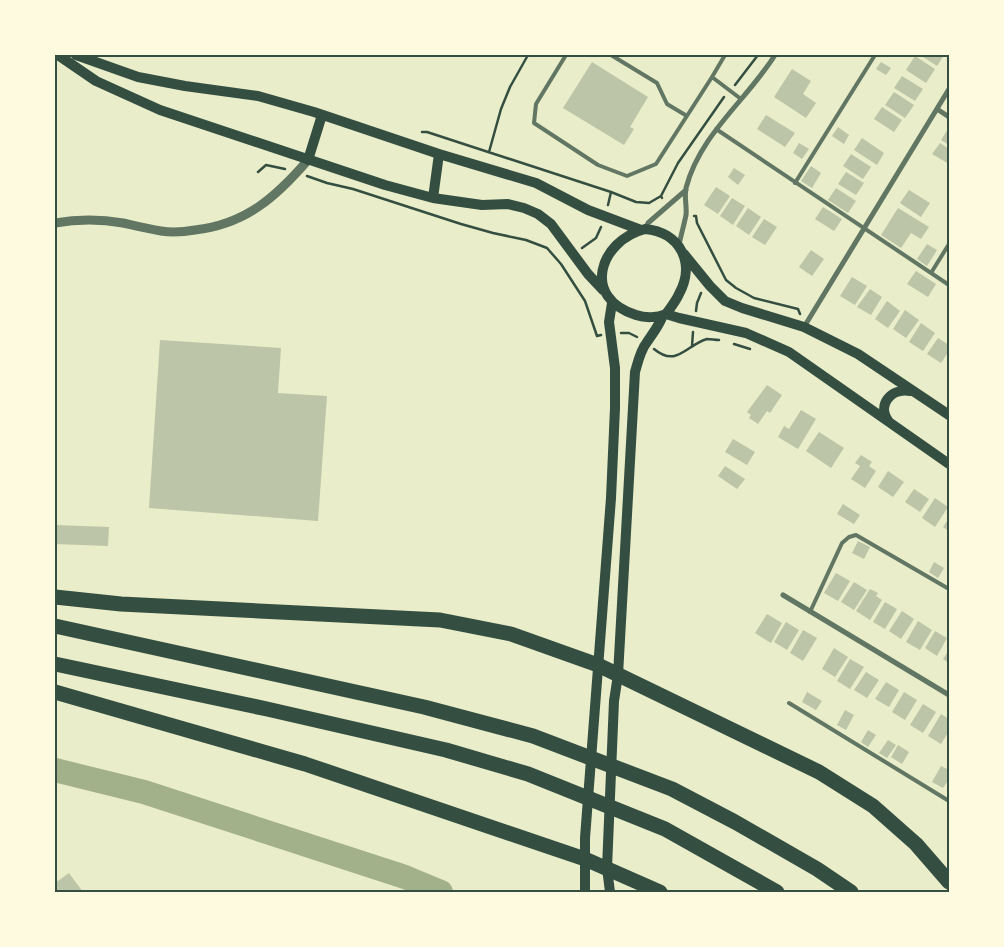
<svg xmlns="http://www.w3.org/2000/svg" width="1004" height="947" viewBox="0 0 1004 947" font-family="Poppins,sans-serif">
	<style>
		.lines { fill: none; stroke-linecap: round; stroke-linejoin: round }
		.river { stroke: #a3b18a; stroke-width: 24 }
		.building { fill: #bcc5a7 }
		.path { stroke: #344e41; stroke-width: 2.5 }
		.service { stroke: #617663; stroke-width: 4 }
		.minor { stroke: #617663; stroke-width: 5 }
		.tertiary { stroke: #617663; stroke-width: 9 }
		.secondary { stroke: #344e41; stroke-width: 10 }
		.motorway { stroke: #344e41; stroke-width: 15 }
		.neatline { fill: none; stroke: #344e41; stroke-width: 2 }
	</style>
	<rect width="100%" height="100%" fill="#e9edc9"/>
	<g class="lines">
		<path class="river" d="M55 770 144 792 405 877 441 892"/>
	</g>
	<path class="building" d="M920 55H944L937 66Z
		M915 56 935 69 926 83 906 70Z
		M592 62 648 97 630 127 634 129 624 145 563 108Z
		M881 62 891 68 886 75 876 69Z
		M792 69 811 81 803 94 816 103 806 118 774 97Z
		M902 76 923 89 915 101 894 88Z
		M894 92 914 105 905 118 885 105Z
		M882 107 902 120 894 132 874 119Z
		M766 115 795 133 785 147 757 129Z
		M838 127 849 135 844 144 832 136Z
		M949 127V145L941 140Z
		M862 138 884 153 877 165 854 150Z
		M799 143 809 149 802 159 793 153Z
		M940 143 949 149V164L932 154Z
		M851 154 871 167 863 179 843 166Z
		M811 166 821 173 812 188 801 181Z
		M734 168 745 175 738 185 728 177Z
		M846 172 864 183 856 195 838 184Z
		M716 187 730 196 718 214 704 205Z
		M836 188 856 201 848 213 828 200Z
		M909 190 930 203 921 217 900 203Z
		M732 198 745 206 733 225 720 216Z
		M823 207 842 219 834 231 815 219Z
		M748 208 761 217 749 235 736 226Z
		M898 208 929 227 921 239 911 233 901 248 881 235Z
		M764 219 777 227 765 245 752 237Z
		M927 244 937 250 927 266 917 259Z
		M811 250 824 259 812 276 799 267Z
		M916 271 936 284 928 297 907 284Z
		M852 277 867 286 855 305 840 296Z
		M870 289 882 297 871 315 857 307Z
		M887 301 900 311 888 328 875 319Z
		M905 310 919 320 906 338 893 329Z
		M921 323 935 333 923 351 909 342Z
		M938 338 949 345V351L941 363 927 354Z
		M160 340 281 348 278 393 327 396 318 521 149 508Z
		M767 385 782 395 770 413 767 411 758 424 749 418 751 415 747 412Z
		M801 410 816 419 798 449 778 437 784 426 789 429Z
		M819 432 844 448 831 468 806 451Z
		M733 439 755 452 747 465 725 452Z
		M861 455 872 462 869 466 876 471 865 488 851 479 860 466 855 463Z
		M725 466 745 479 737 489 718 476Z
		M888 471 904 482 893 497 878 487Z
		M914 489 929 499 920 512 905 502Z
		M935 498 948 507 935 527 922 518Z
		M843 504 860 515 854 524 837 514Z
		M949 518V531L943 527Z
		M55 525 109 527 108 546 55 544Z
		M858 541 870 547 864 559 852 553Z
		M934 562 944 568 938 578 929 572Z
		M836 573 850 581 838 601 824 593Z
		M854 582 867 590 854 610 841 602Z
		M870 589 878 593 876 596 882 600 870 620 856 611Z
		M885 602 897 609 885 629 873 622Z
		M902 611 914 619 901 639 889 631Z
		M767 614 782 623 771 643 755 633Z
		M918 621 932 630 920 650 906 642Z
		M786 622 799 630 787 650 774 642Z
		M803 630 817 638 803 661 790 653Z
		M935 631 947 638 937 656 925 648Z
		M834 648 848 657 835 677 822 669Z
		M949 650V663L943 659Z
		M850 659 864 667 850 689 837 681Z
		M866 672 879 680 867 698 854 690Z
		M886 682 899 690 889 707 875 699Z
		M807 692 822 701 816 710 802 702Z
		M904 692 917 700 905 720 892 712Z
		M923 704 936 712 923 733 910 725Z
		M845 710 854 715 846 730 837 725Z
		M941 714 949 719V731L941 744 928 736Z
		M868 730 876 735 868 747 861 742Z
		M888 740 896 745 887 758 879 753Z
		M898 745 909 752 902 764 891 757Z
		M941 766 949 770V779L943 788 932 782Z
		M69 873 83 892H55V883Z"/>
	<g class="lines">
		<path class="path" d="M735 85 758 55
			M422 132H427L611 192 636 202 649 203 661 196 662 198
			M489 152 501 109 510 87 528 55
			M258 172 266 165 285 169
			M307 176 327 183 353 189 461 224 493 233 526 240 547 248 561 264 585 301 597 336 601 335
			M661 196 678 163 724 97
			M608 205 611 192
			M694 216H696L697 223 726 280 736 288 754 298 798 309 800 314
			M582 248 596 238 601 227
			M696 311 697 303 701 293
			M621 333H629L637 337
			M734 344 750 349
			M692 346 693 332
			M654 349C677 368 686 345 707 339 711 339 715 340 719 340"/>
		<path class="service" d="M566 55 536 104 534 123 598 165 627 176 656 164 712 77 741 99
			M611 55 657 83 667 104 687 116
			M712 77 725 55
			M716 129 949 285
			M795 183 875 55
			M931 273 949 244
			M810 612 842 543 849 537 856 535 949 589
			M789 703 949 801"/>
		<path class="minor" d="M937 109 949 117
			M645 229 648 223 686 190
			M679 245C681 235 684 225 686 215 687 206 684 197 686 188 700 134 747 100 775 55
			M804 327 949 89
			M783 595 949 695"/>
		<path class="tertiary" d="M55 223C77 219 101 219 123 223 136 226 148 229 161 231 172 233 184 232 195 230 246 224 276 197 308 160"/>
		<path class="secondary" d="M58 55 96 81 160 110 385 185 433 198 482 205 508 204 524 208 538 214 551 224 588 274 603 290
			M76 55 138 77 185 86 258 96 314 112 439 154 536 183 588 210 641 230
			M308 160 322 115
			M433 198 439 154
			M645 229C680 232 696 263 679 294 676 301 671 307 666 314 657 318 645 318 636 315 581 298 599 241 645 229Z
			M684 254 710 286 725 301 742 308 804 327 858 354 949 415
			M666 314 679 318 746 333 789 352 949 464
			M889 422C876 405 891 388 910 391
			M585 892V838L611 498 615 408V368L609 322 612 303
			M610 892 607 868 614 701 618 675 635 372C638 362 640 351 647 342 653 333 659 326 663 315"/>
		<path class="motorway" d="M55 597 121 604 440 620 511 634 598 665 819 772 873 806 916 844 949 882
			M55 626 424 707 533 736 672 789 735 822 817 869 851 892
			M55 664 267 709 446 750 528 774 665 829 777 892
			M55 692 305 764 585 859 660 892"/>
	</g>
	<rect width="1004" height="947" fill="none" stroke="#fefae0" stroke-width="112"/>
	<rect x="56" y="56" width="892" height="835" class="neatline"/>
</svg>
